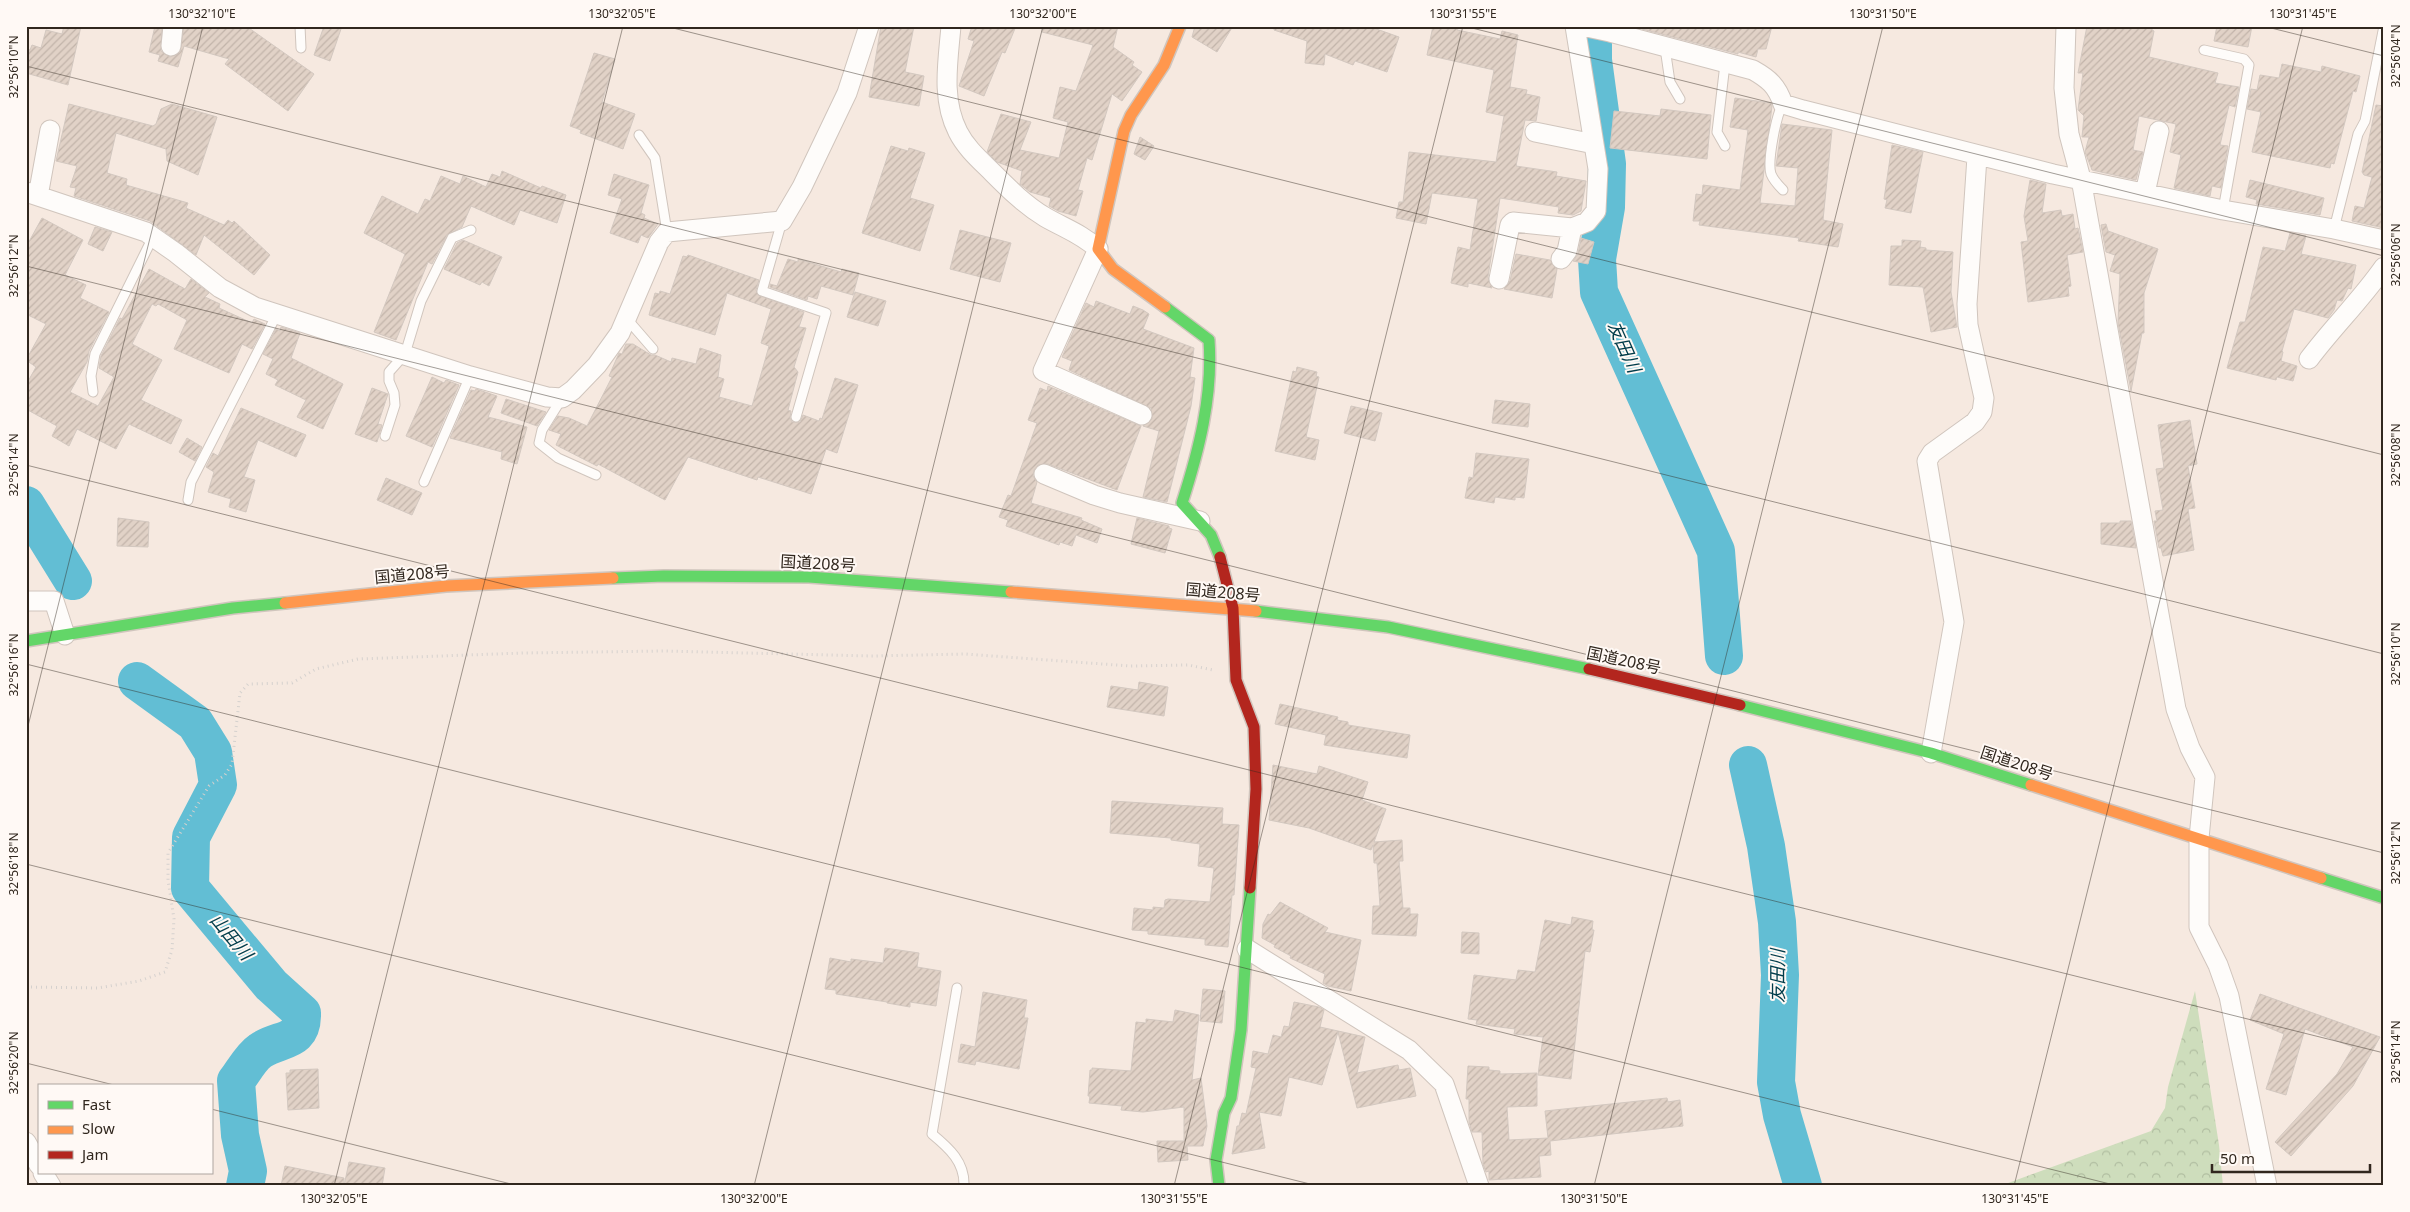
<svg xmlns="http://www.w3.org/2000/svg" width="2410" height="1212" viewBox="0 0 2410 1212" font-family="'Noto Sans','Noto Sans JP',sans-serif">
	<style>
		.forest { fill: url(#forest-crowns) }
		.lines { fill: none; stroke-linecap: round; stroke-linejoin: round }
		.river { stroke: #62bed4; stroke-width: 38 }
		.building { fill: url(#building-hatch); stroke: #d3c8c0 }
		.lane-casing { stroke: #d0c5bd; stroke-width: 11 }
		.street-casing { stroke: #d0c5bd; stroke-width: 21 }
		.fast-casing { stroke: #d0c5bd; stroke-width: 14 }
		.slow-casing { stroke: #d0c5bd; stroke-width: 14 }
		.jam-casing { stroke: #d0c5bd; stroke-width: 14 }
		.path { stroke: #d5d1ce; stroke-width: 3; stroke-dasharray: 1 4; stroke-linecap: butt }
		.lane { stroke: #fefcfa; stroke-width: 9 }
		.street { stroke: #fefcfa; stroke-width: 19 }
		.fast { stroke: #63d668; stroke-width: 11 }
		.slow { stroke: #ff974d; stroke-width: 11 }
		.jam { stroke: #b3261e; stroke-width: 11 }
		.ticks { fill: none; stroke: #31271e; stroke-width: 1; stroke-opacity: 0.45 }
		.labels { text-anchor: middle; stroke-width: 4; stroke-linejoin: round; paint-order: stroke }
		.street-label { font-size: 16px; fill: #31271e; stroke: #fff9f5 }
		.water-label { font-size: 18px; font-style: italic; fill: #013c4a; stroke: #fff9f5 }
		.neatline { fill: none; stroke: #31271e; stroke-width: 2 }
		.ticks-label { font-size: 12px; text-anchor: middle; fill: #31271e }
	</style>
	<defs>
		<pattern id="forest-crowns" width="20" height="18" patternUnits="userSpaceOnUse" patternTransform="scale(1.25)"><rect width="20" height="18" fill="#ceddbc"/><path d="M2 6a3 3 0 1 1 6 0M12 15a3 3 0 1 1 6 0" fill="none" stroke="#b1bea1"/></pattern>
		<pattern id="building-hatch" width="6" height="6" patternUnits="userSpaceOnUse" patternTransform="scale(1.25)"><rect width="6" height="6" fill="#e1d2c7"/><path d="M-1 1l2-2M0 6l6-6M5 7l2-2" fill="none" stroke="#c2b4aa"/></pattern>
	</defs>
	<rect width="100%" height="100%" fill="#f6e9e0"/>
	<path class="forest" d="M2195 991 2219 1145 2223 1186H2000L2151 1131 2165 1108 2168 1087Z"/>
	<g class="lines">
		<path class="river" d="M1593 26V60L1607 164 1606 207 1597 259 1599 292 1716 551 1724 656
			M26 505 73 581
			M137 681 195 723 213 752 218 785 191 837 190 888 271 985 302 1013C303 1045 279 1037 260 1051 251 1057 243 1072 236 1081L240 1135 248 1171 245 1186
			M1748 765 1766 846 1777 922 1780 975 1776 1082 1782 1115 1803 1186"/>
	</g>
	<path class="building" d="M64 26H81L68 85 26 73V49L30 50 32 45 41 48 46 30 62 34Z
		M155 26H162L161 51 170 57 180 52 184 26H246L314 74 288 111 225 64 229 59 184 46 178 67 158 61 160 55 149 52Z
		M324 26H342L330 61 314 55Z
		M881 26H914L905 72 924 76 919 106 869 97Z
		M972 26H1016L1005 53 1002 52 984 96 959 86 974 41 968 39Z
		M1043 26H1118L1113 47 1134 62 1132 65 1142 72 1122 101 1112 94 1092 160 1087 158 1078 190 1083 191 1076 216 1058 211 1049 206 1051 198 1030 192 1020 184 1022 171 997 162 987 152 1001 114 1031 122 1020 150 1059 158 1068 122 1053 118 1060 87 1076 91 1093 45 1042 32Z
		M1195 26H1233L1217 52 1192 37Z
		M1274 26H1368L1399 37 1387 72 1355 61 1353 65 1325 54 1324 65 1305 63 1307 41 1274 30Z
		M1433 26H1458L1457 30 1500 39 1502 31 1518 35 1510 87 1527 90 1526 94 1540 97 1536 121 1525 120 1516 166 1557 172 1556 176 1586 181 1581 211 1573 215 1558 213 1559 207 1500 198 1488 277 1492 288 1468 283V287L1451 283 1458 247 1470 250 1478 199 1432 193 1426 224 1396 218 1399 202H1403L1409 152 1496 162 1504 116 1486 112 1494 70 1427 55Z
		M1642 26H1772L1766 49H1758L1756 57 1738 52V54L1642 29Z
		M2087 26H2152V30L2154 31 2149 57 2218 73 2215 83 2239 87 2235 107 2229 105 2220 145 2228 146 2221 188 2212 186 2210 196 2174 188 2181 155 2170 152 2176 124 2139 116 2133 150 2143 152 2136 180 2092 170 2085 152 2089 137H2082L2084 116 2078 110 2083 73H2078Z
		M2217 26H2252L2248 47 2214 41Z
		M594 53 615 59 602 102 635 114 623 149 580 133 581 130 570 126Z
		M2282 64 2321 72 2322 66 2360 76 2356 92 2353 91 2334 164 2331 163 2330 168 2252 152 2261 112 2247 109 2251 89 2257 90 2260 75 2279 78Z
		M1735 98 1771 103 1772 106 1760 203 1795 206 1798 168 1776 166 1782 124 1832 130 1823 220 1843 224 1838 247 1798 241 1799 238 1699 225 1700 221H1693L1696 194 1702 195 1703 185 1740 190 1748 130 1730 127Z
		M69 104 153 126 156 124 161 109 172 104 217 117 198 175 167 161 166 149 116 133 107 173 127 179 126 185 188 203 186 208 224 225 228 220 232 223 234 221 270 255 254 275 204 235 196 255 150 221 74 196 76 188 70 187 77 166 56 161Z
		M2376 105 2384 106V228L2352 221 2355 206 2364 208 2372 177 2364 175 2362 172Z
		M1661 109 1711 115 1707 159 1610 148 1614 111 1660 116Z
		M1140 137 1154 146 1145 160 1134 154Z
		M1892 145 1923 152 1911 213 1885 208 1887 200 1884 199Z
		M891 146 908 151 909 148 925 153 910 198 934 205 920 251 862 233Z
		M502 171 541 188 542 186 566 195 557 223 520 210 514 225 471 206 462 227 447 235 432 264 428 262 396 340 374 332 405 254 364 233 382 196 418 214 425 199 430 201 441 176 460 184 463 176 486 187 492 174 500 177Z
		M614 174 649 185 641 213 645 215 644 218 658 224 648 238 641 235 638 243 610 233 622 199 608 195Z
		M2030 180 2046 184 2042 213 2061 210 2062 216 2073 214 2075 229 2078 228 2083 252 2067 255 2071 286 2068 287 2069 296 2028 302 2021 242 2028 241 2024 216Z
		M2250 180 2324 198 2320 215 2256 204 2257 200 2246 197Z
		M42 218 83 240 65 275 86 285 80 298 109 312 89 351 87 362 70 392 98 406 114 377 99 368 101 356 120 318 122 319 149 269 185 289 191 279 209 293 205 297 220 304 219 308 252 323 254 319 265 324 252 349 242 344 229 373 174 349 187 320 158 304 156 306 152 304 132 344 162 360 141 400 182 420 171 444 129 424 116 449 77 429 69 446 52 436 57 426 26 409V385L36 367 26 360 46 324 26 314V247Z
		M2106 224 2108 231 2158 249 2144 293V333H2142L2131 391 2118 323 2120 274 2110 271 2115 255 2106 252 2101 225Z
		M95 227 112 232 103 251 88 244Z
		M960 230 1011 243 1000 282 950 269Z
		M2290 233 2306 236 2301 254 2356 265 2351 289 2348 288 2342 301 2337 300 2334 310 2328 318 2294 309 2282 351 2283 352 2281 361 2297 366 2293 381 2277 377 2276 380 2227 368 2240 322H2245L2263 247 2285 251Z
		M1581 238 1594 242 1588 264 1573 261 1578 254Z
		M463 240 502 257 489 286 482 282 480 285 444 269 457 243Z
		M1902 240 1921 241 1920 247 1926 248V250L1953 252 1951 292 1957 327 1931 332 1923 287 1889 285 1891 246H1902Z
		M1516 254 1550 260 1557 269 1552 298 1504 289 1510 281Z
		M688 255 759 280 756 290 758 295 804 312 799 327 806 328 794 367 798 372 788 410 791 411 790 418 792 422H800L803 415 819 421 820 418 822 419 835 378 858 385 837 453 826 449 811 494 758 477 757 480 688 457 665 500 598 464 597 466 556 445 561 434 549 430 558 416 569 418 587 426 612 377 609 376 619 353 622 354 626 344H633L651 355H655L671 362 672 358 696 364 700 348 721 355 718 377 724 379 719 397 752 406 769 346 761 343 771 309 727 293 715 335 649 315 655 293 659 294 660 291 670 294 683 256 687 257Z
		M788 259 798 262V259L841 272 842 269 859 273 853 295 821 286 817 299 808 296 807 300 770 287V284L777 286Z
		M855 292 886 301 878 326 847 317Z
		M1096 301 1130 314 1133 306 1143 310 1149 314 1143 329 1194 348 1190 377 1195 378 1191 406 1167 502 1143 497 1159 431 1143 426 1152 419 1151 408 1069 370 1072 361 1062 357 1086 303 1094 307Z
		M281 327 300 333 291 358 343 384 323 429 297 417 306 400 275 385 278 380 266 374 273 359 263 354 276 329 280 331Z
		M1297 367 1317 372 1316 376 1319 377 1306 437 1319 440 1315 460 1275 451 1293 371 1296 372Z
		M432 377 444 383 446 380 459 385 432 447 406 436Z
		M1048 386 1141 426 1117 490 1048 464 1038 465 1034 470 1033 476 1037 482 1031 503 1082 518 1081 520 1102 529 1097 543 1076 535 1072 546 1060 542 1059 545 1006 526 1008 520 999 517 1008 495 1011 496 1037 423 1028 420 1040 388 1047 391Z
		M372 388 388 394 378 424 382 425 377 442 355 434Z
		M476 389 497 396 488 417 527 427 517 464 501 459 502 452 450 438 471 390 475 391Z
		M506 399 546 412 537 426 501 413Z
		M1495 400 1530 404 1528 427 1492 423Z
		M1351 406 1382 413 1375 441 1344 433Z
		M241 408 306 435 296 457 258 440 244 477 255 480 246 512 229 507 231 499 208 492 214 472 206 467 213 453 218 456Z
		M2190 420 2197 464 2188 466 2195 508 2188 509 2194 550 2163 556 2161 548H2159L2154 521H2157L2155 511 2163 510 2156 469 2164 468 2158 425Z
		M187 438 202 447 195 461 179 452Z
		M1476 453 1529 459 1524 498 1515 497V500L1495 497 1494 503 1465 498 1469 477 1473 478Z
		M386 478 422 493 412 515 377 500Z
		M118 518 149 522 148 547 117 546Z
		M1137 518 1169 526V528L1172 529 1165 553 1131 544Z
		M2120 521H2131L2136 548 2101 544V523H2120Z
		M1139 682 1168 687 1164 716 1107 707 1111 686 1138 690Z
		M1280 704 1338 717 1337 720 1348 722V725L1410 735 1407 758 1324 745 1326 735 1275 724Z
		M1273 765 1317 774 1319 766 1368 782 1362 800 1386 809 1374 842 1402 840 1403 861H1399L1403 908H1410V914H1418L1416 936 1372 934 1373 906H1380L1377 863H1374L1373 845 1371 850 1309 828 1269 820Z
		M1112 801 1223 808 1222 824 1239 825 1234 895H1232L1228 947 1205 945V939L1148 934V931L1132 930 1134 908 1153 910V907L1164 908 1165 900 1168 899 1210 902 1214 868 1198 866 1200 844 1171 840V838L1110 833Z
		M1280 902 1328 928 1325 932 1361 940 1351 991 1328 986 1323 983 1325 974 1290 958 1291 956 1274 947 1275 945 1262 938 1263 924 1268 914 1270 915Z
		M1572 917 1593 921 1592 930H1594L1590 952 1585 951 1571 1079 1538 1075 1543 1037 1514 1034 1515 1029 1476 1024 1477 1020 1468 1019 1474 975 1516 980 1518 970 1535 972 1545 920 1571 925Z
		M1462 932 1479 933V954L1461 953Z
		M885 948 919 953 917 967 941 971 936 1006 910 1002V1007L887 1003V1002L836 994V990L825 989 830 958 851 962V959L883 963Z
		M1203 989 1225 991 1222 1023 1200 1021Z
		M983 992 1027 1000 1024 1018H1028L1019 1069 976 1061 975 1065 958 1062 961 1044 975 1047Z
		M2260 994 2380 1037 2353 1086 2291 1156 2275 1142 2337 1074 2353 1047 2305 1029 2286 1095 2266 1089 2284 1034 2250 1020Z
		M1294 1002 1319 1007 1324 1010 1320 1027 1365 1037 1357 1073 1398 1065 1399 1070 1410 1068 1416 1096 1357 1108 1338 1032 1322 1085 1289 1077 1281 1116 1259 1112 1265 1148 1232 1154 1237 1126H1239L1242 1113 1246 1114 1256 1068 1251 1067 1253 1051 1268 1054 1273 1035 1281 1037 1284 1026 1289 1027Z
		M1175 1010 1199 1015 1192 1080 1201 1078 1207 1126 1203 1146H1187L1188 1160 1158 1162 1157 1141H1184V1107L1143 1112 1121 1110 1122 1106 1089 1103 1090 1096H1088L1090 1070H1092V1068L1131 1071 1136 1022 1146 1023V1019L1173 1022Z
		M1468 1066 1489 1067V1070L1500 1071V1074L1537 1073V1106L1507 1107 1509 1140 1548 1138 1545 1111 1667 1098 1668 1102 1680 1100 1683 1126 1550 1141 1551 1155 1539 1156 1541 1177 1489 1180V1171L1486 1172 1483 1164 1482 1132H1472L1469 1122V1099H1466Z
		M318 1069 319 1108 288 1110 286 1073H290V1070Z
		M349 1162 385 1168 382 1186H344Z
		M285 1166 344 1178V1186H281Z"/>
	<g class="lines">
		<defs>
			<path id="lane" d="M300 26 301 48
				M1665 48 1670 82 1680 99
				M2204 50 2244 59 2249 65 2223 210
				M1725 64 1717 132 1725 146
				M639 135 655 158 667 232
				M1783 190C1779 186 1773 179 1771 174 1767 162 1776 115 1783 104
				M782 221 762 291 826 313 796 417
				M2334 229 2358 134 2365 121 2384 26
				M627 319 653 349
				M93 392 91 376 95 354 153 237
				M562 398 542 430 539 443 558 458 596 475
				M385 436 395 405 394 393 389 381V372L405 354 421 301 452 238 471 230
				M424 482 470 376
				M188 500 191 482 277 314
				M957 988 932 1134C949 1148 965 1162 964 1186"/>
			<path id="street" d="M951 26C948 62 941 99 958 132 966 148 980 160 993 173 1009 189 1025 205 1045 217 1064 228 1082 234 1098 249L1043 371 1142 415
				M1582 26 1610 32 1753 70C1769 79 1777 86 1783 104L1803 110 2053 174 2223 210 2334 229 2384 240
				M2066 26 2064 88 2069 134 2081 179 2176 709 2190 748 2205 777 2199 838V927L2218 965 2229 996 2267 1186
				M171 46 173 26
				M1535 132 1594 144
				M26 192 146 232 176 253 220 288 255 307 470 376 547 397 562 398 573 390 597 365 620 333 659 242 667 232 782 221 802 187 847 93 869 26
				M2145 193 2159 131
				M38 196 50 130
				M1561 259 1567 251 1572 228
				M1499 279 1510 225 1513 222 1572 228 1587 222 1596 211 1598 169 1575 26
				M2309 359C2333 327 2361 300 2384 267
				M1044 474 1094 495 1120 503 1200 521
				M26 601H54L65 635
				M1931 753 1954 622 1927 461 1932 453 1975 422 1982 412 1984 398 1968 325 1967 304 1977 157
				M1247 949 1409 1050 1444 1084 1479 1186
				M26 1142 39 1165
				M43 1173 51 1186"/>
			<path id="fast" d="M1165 307 1209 340C1213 396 1199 450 1182 503L1211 535 1220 557
				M613 578 664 576 809 577 1011 592
				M1256 611 1388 627 1589 669
				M26 641 233 608 285 603
				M1740 705 1931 753 2031 785
				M2321 878 2384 898
				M1219 1186 1216 1160 1224 1113 1231 1098 1241 1030 1250 888"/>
			<path id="slow" d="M1165 307 1113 269 1098 249 1124 131 1131 115 1164 65 1180 26
				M1011 592 1256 611
				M285 603 446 586 613 578
				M2031 785 2321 878"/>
			<path id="jam" d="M1220 557 1233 608 1236 680 1254 727 1256 789 1250 888
				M1589 669 1740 705"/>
		</defs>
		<use href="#lane" class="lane-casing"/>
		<use href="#street" class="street-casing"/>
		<use href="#fast" class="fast-casing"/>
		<use href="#slow" class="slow-casing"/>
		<use href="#jam" class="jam-casing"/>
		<path class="path" d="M26 987 98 988 139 981 165 972 172 950 174 919 168 880V853L209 786 225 775 232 764 240 693 248 684 292 683 316 669 358 659 523 653 663 651 872 656 965 654 1130 666 1188 665 1213 670"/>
		<use href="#lane" class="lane"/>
		<use href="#street" class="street"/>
		<use href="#fast" class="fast"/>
		<use href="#slow" class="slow"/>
		<use href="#jam" class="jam"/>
	</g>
	<path class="ticks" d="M665 26 2384 455M1464 26 2384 256M2263 26 2384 56M26 66 2384 654M26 266 2384 853M26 465 2384 1053M26 664 2118 1186M26 734 203 26M26 864 1318 1186M26 1063 118 1086M211 1109 519 1186M334 1186 623 26M754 1186 1043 26M1174 1186 1463 26M1594 1186 1883 26M2014 1186 2303 26"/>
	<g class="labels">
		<g class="street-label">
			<text transform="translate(818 563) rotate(3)" y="6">国道208号</text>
			<text transform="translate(412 574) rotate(-5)" y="6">国道208号</text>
			<text transform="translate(1223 592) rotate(5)" y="6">国道208号</text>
			<text transform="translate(1624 660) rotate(12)" y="6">国道208号</text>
			<text transform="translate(2017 763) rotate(18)" y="6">国道208号</text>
		</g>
		<g class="water-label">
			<text transform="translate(1624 347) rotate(66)" y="6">友田川</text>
			<text transform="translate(231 937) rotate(50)" y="6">山田川</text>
			<text transform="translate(1778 976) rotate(-90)" y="6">友田川</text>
		</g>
	</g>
	<rect width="2410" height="1212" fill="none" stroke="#fff9f5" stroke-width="55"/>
	<rect x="38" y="1084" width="175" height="90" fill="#fff9f5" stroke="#ada59f"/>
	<rect x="48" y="1101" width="25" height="8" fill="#63d668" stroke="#ada59f"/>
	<text x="82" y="1110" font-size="15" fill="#31271e">Fast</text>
	<rect x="48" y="1126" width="25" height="8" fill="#ff974d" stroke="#ada59f"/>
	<text x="82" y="1134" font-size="15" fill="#31271e">Slow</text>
	<rect x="48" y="1151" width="25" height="8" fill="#b3261e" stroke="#ada59f"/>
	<text x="82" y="1160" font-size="15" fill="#31271e">Jam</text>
	<path d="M2212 1164v8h158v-8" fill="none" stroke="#31271e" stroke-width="2.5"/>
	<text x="2220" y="1164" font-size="15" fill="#31271e" stroke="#fff9f5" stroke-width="4" paint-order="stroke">50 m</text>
	<rect x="28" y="28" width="2354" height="1156" class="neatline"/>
	<g class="ticks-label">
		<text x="202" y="18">130°32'10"E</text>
		<text x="622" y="18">130°32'05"E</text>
		<text x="1043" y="18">130°32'00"E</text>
		<text x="1463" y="18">130°31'55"E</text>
		<text x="1883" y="18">130°31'50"E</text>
		<text x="2303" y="18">130°31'45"E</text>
		<text transform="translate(2396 56) rotate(-90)" y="4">32°56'04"N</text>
		<text transform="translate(14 67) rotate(-90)" y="4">32°56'10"N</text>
		<text transform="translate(2396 255) rotate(-90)" y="4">32°56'06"N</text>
		<text transform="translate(14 266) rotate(-90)" y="4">32°56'12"N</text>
		<text transform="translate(2396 455) rotate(-90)" y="4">32°56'08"N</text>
		<text transform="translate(14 465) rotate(-90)" y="4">32°56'14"N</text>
		<text transform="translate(2396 654) rotate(-90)" y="4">32°56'10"N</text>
		<text transform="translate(14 665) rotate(-90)" y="4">32°56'16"N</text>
		<text transform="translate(2396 853) rotate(-90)" y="4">32°56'12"N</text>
		<text transform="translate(14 864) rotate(-90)" y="4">32°56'18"N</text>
		<text transform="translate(2396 1052) rotate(-90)" y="4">32°56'14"N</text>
		<text transform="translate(14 1063) rotate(-90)" y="4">32°56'20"N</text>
		<text x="334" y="1203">130°32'05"E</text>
		<text x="754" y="1203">130°32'00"E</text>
		<text x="1174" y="1203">130°31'55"E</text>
		<text x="1594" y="1203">130°31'50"E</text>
		<text x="2015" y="1203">130°31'45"E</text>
	</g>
</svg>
